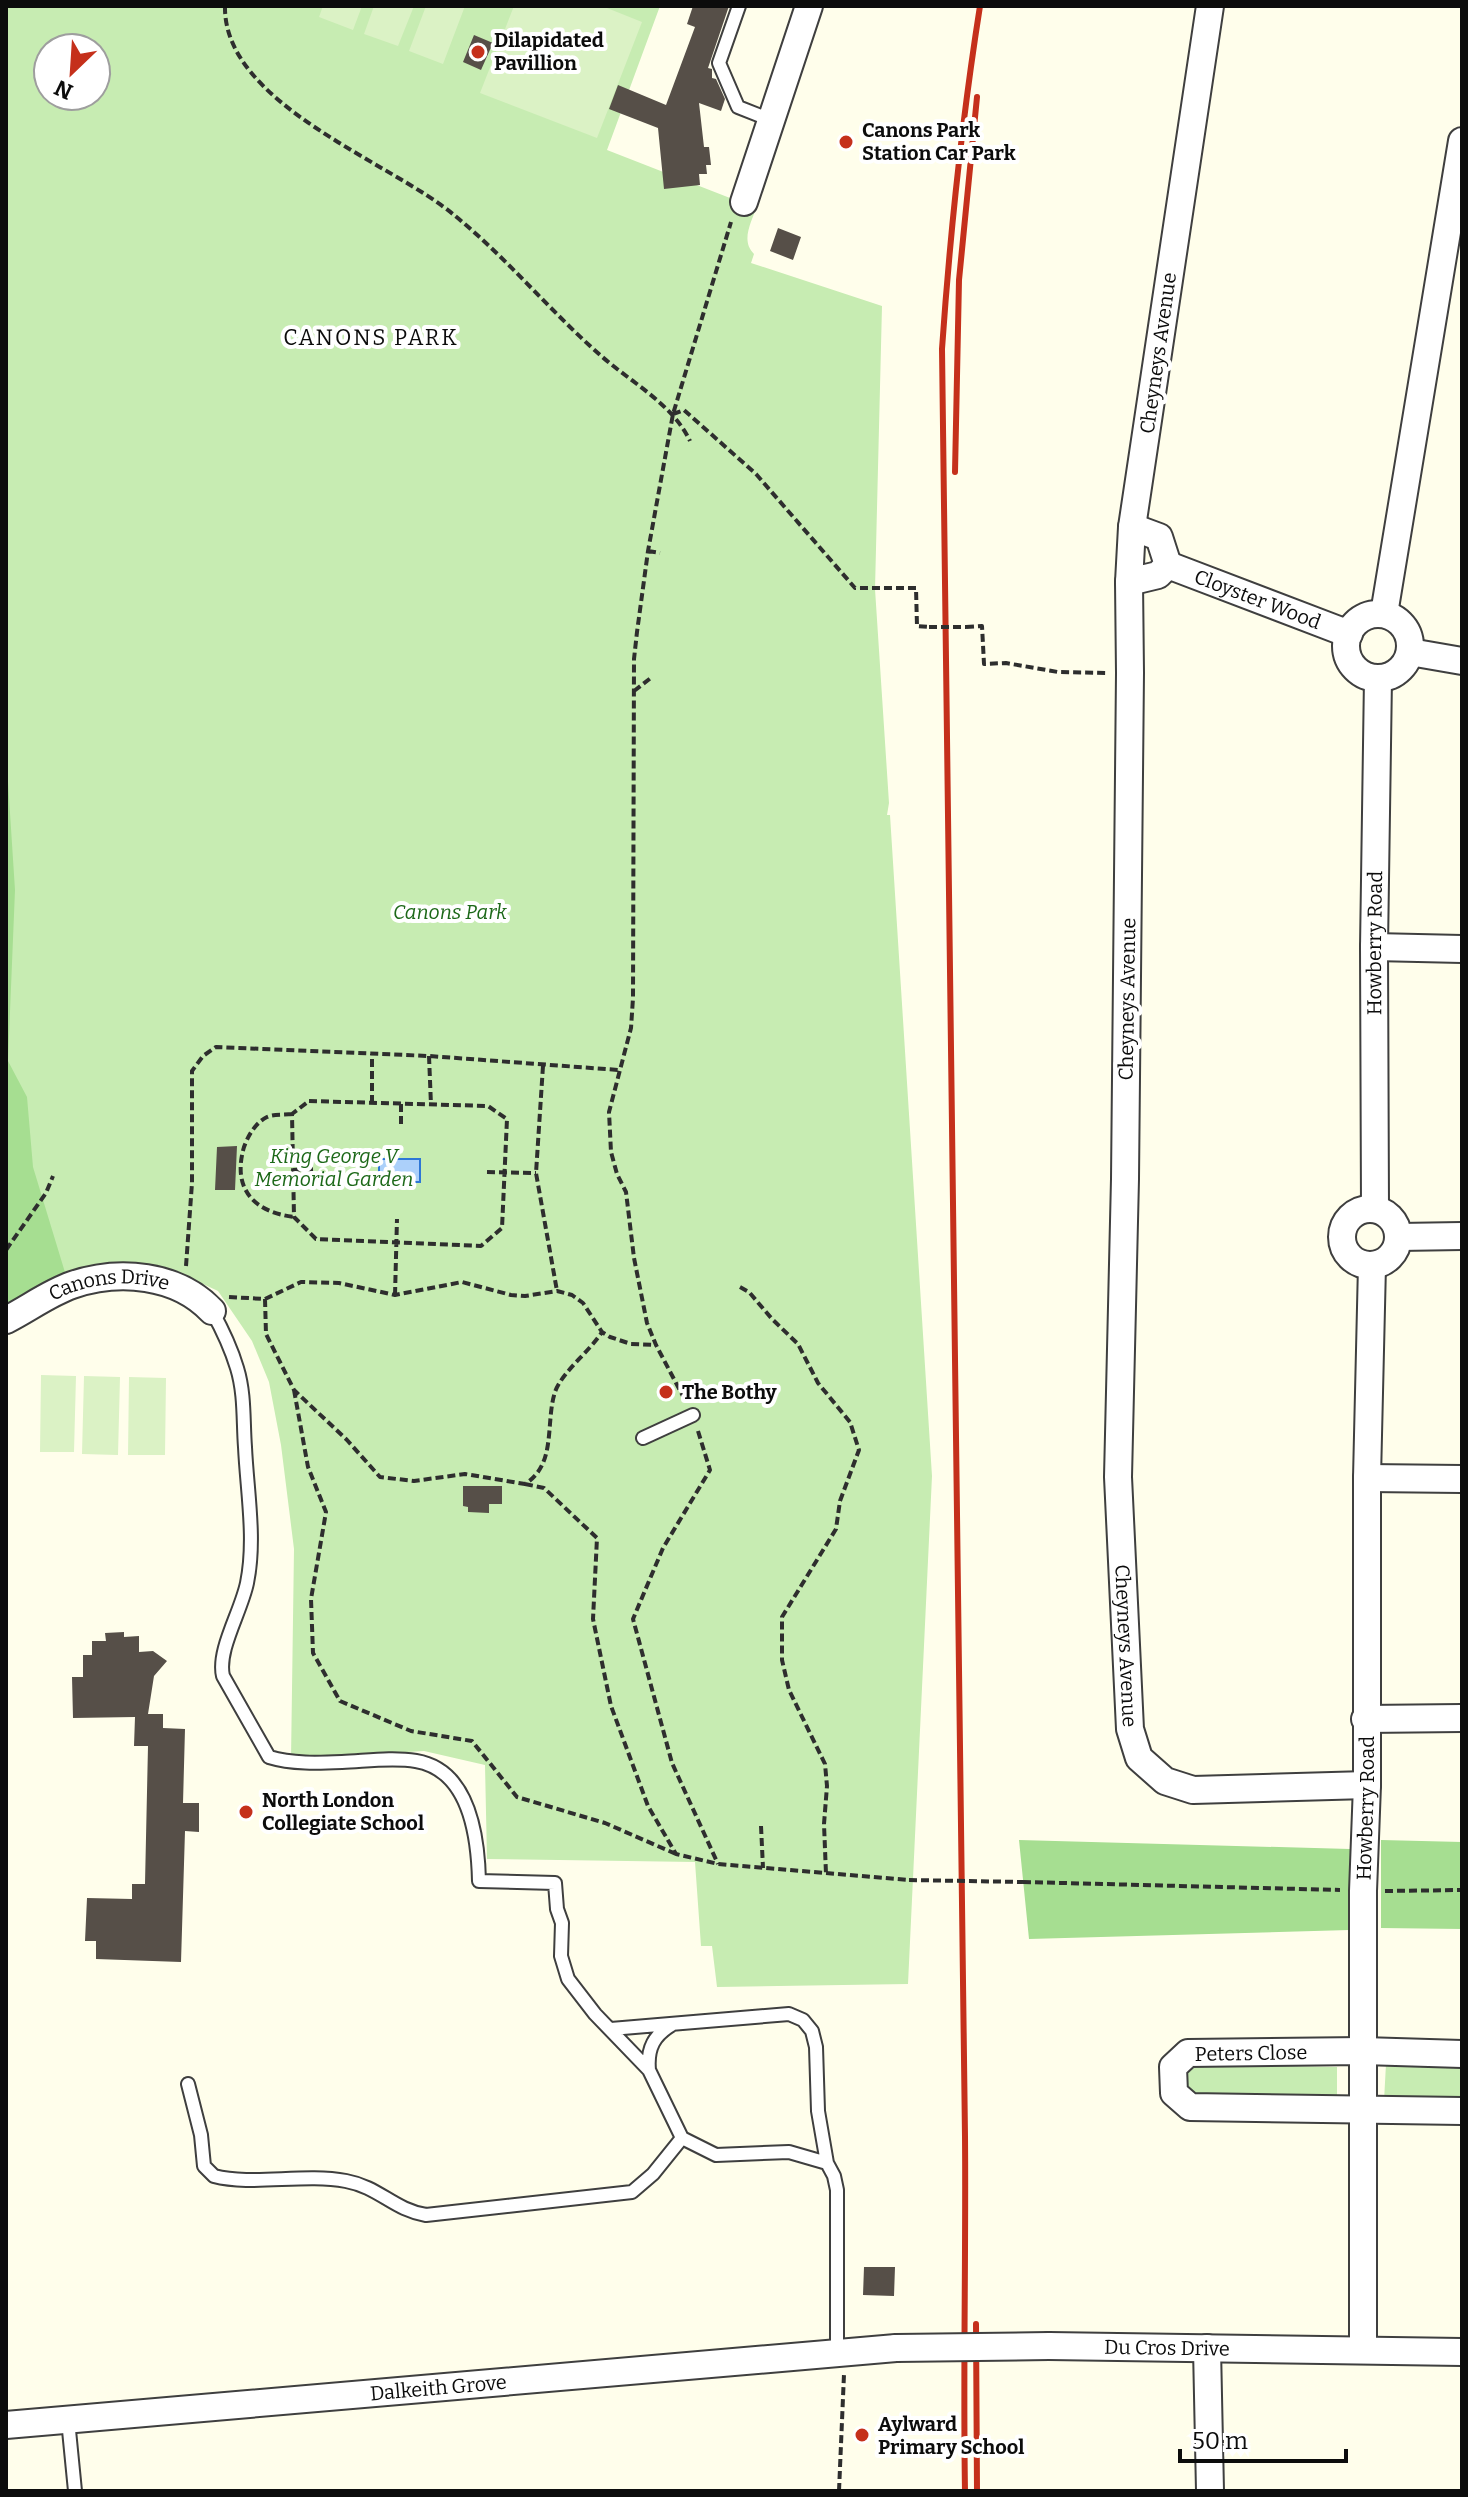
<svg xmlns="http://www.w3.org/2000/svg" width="1468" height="2497" viewBox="0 0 1468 2497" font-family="Bitter,serif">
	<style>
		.green { fill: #c7ecb2; fill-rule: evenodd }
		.forest { fill: #a6de91 }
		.pitch { fill: #dbf2c5 }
		.water { fill: #acd0fa; stroke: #2e77d6; stroke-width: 2 }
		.building { fill: #564f48 }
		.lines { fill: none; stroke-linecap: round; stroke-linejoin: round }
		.lane-casing { stroke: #3f3f3f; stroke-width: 16 }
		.street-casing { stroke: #3f3f3f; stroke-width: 30 }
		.path { stroke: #2e2e2e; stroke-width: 4; stroke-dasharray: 8 4; stroke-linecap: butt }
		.lane { stroke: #fff; stroke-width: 12 }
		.street { stroke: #fff; stroke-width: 26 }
		.rail { stroke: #c5301b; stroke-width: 6 }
		.street-bridge-casing { stroke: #3f3f3f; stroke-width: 30; stroke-linecap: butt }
		.path-bridge { stroke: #2e2e2e; stroke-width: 4; stroke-dasharray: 8 4; stroke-linecap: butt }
		.street-bridge { stroke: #fff; stroke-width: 26 }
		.poi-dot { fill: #c5301b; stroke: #fff; stroke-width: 3 }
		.labels { text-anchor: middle; stroke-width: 8; stroke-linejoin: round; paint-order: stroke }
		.poi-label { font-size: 20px; font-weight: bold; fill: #0c0c0c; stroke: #fff; text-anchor: start }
		.street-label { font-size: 20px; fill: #0c0c0c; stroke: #fff }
		.park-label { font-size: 20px; font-style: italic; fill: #1c6818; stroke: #fff }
		.neighbourhood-label { font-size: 22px; letter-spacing: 2px; fill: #0c0c0c; stroke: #fff }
	</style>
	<rect width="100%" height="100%" fill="#fffeeb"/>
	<path class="green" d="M6 6H660L607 150 730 198 757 205C752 222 740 240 754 254L751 263 882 306 875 589 889 803 887 815H890L932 1476 908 1984 717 1987 712 1946H701L695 1862 487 1859 485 1765 424 1751 291 1759 294 1549 281 1445 269 1382 252 1341 218 1291 186 1276H171L154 1272 6 1311ZM48 48H96V96H48Z
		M1185 2064 1337 2067V2100L1187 2097Z
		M1386 2064 1462 2066V2102L1384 2101Z"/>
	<path class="forest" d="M6 751 15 890 8 1061 27 1097 33 1167 67 1279 6 1311Z
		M1019 1840 1350 1849 1349 1930 1029 1939Z
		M1381 1840 1462 1842V1929L1381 1928Z"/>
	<path class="pitch" d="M323 6H362L353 30 319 17Z
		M374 6H414L398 46 364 34Z
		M426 6H465L443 64 409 51Z
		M514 6H602L642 22 597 138 480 93Z
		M41 1375 76 1376 74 1452H40Z
		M84 1376 120 1377 118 1455 82 1454Z
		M129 1377 166 1378 165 1455H128Z"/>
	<path class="water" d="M379 1159H420V1182H379Z"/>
	<path class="building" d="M693 6H729L708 68 712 69V78L716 79 725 99 721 111 699 103 704 147H709L711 165H706L707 174H699L700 185 664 189 658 128 609 109 618 85 666 105 695 27 687 24Z
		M474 35 493 43 481 70 463 62Z
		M778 228 801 237 793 260 770 251Z
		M237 1146 235 1190H215L217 1147Z
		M463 1486H502V1504H489V1513L468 1512V1507L463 1506Z
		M124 1632V1637L139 1636V1652L153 1651 167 1661 154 1676 148 1714H163V1728L185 1729 183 1803H199V1832L185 1831 181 1962 96 1959V1941H85L87 1898 132 1899V1884H145L148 1746H134L135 1717 73 1718 72 1677H83V1655H92V1641H106L105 1633Z
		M864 2267H895L894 2296 863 2295Z"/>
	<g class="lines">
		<defs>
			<path id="lane" d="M739 6 719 63 738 107 771 120
				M212 1311C222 1329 231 1348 237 1368 245 1394 243 1421 245 1447 247 1491 256 1539 247 1583 241 1612 217 1650 223 1676L269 1757C292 1764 318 1763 342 1762 366 1761 392 1757 416 1761 469 1770 478 1836 479 1881L555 1883 557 1909 562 1923 561 1956 568 1979 595 2014 649 2070 682 2138 716 2155 789 2152 827 2163
				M643 1438 693 1415
				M611 2029 789 2014 803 2020 812 2031 816 2047 818 2111 827 2163 834 2176 837 2190V2352
				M649 2070C647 2048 654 2035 673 2024
				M188 2084 201 2135 204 2166 214 2176C252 2186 304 2173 346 2181 379 2187 394 2210 426 2215L632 2192 653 2174 682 2138
				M68 2420 75 2491"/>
			<g id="street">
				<path id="s1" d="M1210 6 1132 527 1129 582 1130 673 1125 1179 1118 1477 1130 1729 1139 1758 1165 1781 1193 1790 1367 1785"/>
				<path d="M744 202 809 6"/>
				<path id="s2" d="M1168 565 1349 634"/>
				<path d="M1129 582 1158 575 1168 565 1159 537 1132 527"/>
				<path d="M1384 614 1462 141"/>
				<circle cx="1378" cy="646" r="32"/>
				<path d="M1410 652 1462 661"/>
				<path d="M1374 947 1462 949"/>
				<circle cx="1370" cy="1237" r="28"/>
				<path id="s3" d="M1375 1209 1374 947 1378 678"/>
				<path d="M1399 1237 1462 1236"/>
				<path id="s4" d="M6 1320C28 1309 49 1293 72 1285 119 1269 177 1274 212 1311"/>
				<path d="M1367 1478 1462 1479"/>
				<path d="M1365 1719 1462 1718"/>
				<path d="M1462 2054 1363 2051 1188 2053 1173 2067 1174 2093 1190 2107 1462 2111"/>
				<path id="s5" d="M1049 2346 1462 2352"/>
				<path d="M1207 2348 1210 2491"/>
				<path id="s6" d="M1363 2350V1891L1367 1785V1478L1372 1265"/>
				<path id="s7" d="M6 2425 896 2348"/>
			</g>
		</defs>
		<use href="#lane" class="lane-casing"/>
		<use href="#street" class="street-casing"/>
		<path class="path" d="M225 6C223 104 391 162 454 215 506 257 549 310 599 354 630 382 672 403 690 441
			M673 414 684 410 756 474 855 588H916L917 626 929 627
			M648 551 660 553
			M966 627 982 626 984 664 1006 663 1058 672 1108 673
			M634 691 652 677
			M429 1056 431 1105
			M543 1066 536 1173 557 1291
			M309 1101 488 1106 507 1119 502 1228 481 1246 316 1239 294 1217 292 1114Z
			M372 1103V1054
			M401 1104V1128
			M292 1114C285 1115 273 1114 267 1117 255 1123 248 1136 244 1147 232 1188 253 1212 294 1217
			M293 1170 313 1169
			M487 1172 536 1173
			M6 1250 46 1193 53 1176
			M186 1266 192 1183V1071L203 1056 216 1047 429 1056 619 1070
			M740 1287 749 1292 772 1319 798 1344 818 1383 850 1422 859 1450 840 1501 836 1529 782 1617V1660L789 1690 825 1764 827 1786 824 1824 826 1874
			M395 1295 397 1219
			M229 1297 265 1299 301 1282 339 1283 395 1295 462 1282 511 1295 525 1296 557 1291 572 1295 583 1303 602 1332 610 1337 631 1344 656 1345
			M265 1299 266 1334 294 1390 347 1440 380 1477 414 1481 465 1474 525 1484C557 1464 545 1423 555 1392 562 1372 590 1351 602 1332
			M294 1390 308 1467 326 1512 311 1599 313 1653 340 1701 411 1731 472 1741 517 1797 605 1823 676 1854
			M685 1400 656 1345 647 1323 634 1258 626 1192 617 1174 611 1152 609 1112 631 1028 633 998 634 659 637 632 648 551 673 414 731 222
			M698 1431 710 1470 663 1548 633 1619 672 1763 718 1864
			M525 1484 544 1488 597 1538 593 1619 611 1706 648 1806 676 1854 718 1864 909 1880
			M761 1826 763 1868
			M1023 1882 1340 1890
			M1385 1891 1462 1890
			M839 2491 844 2374"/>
		<use href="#lane" class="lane"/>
		<use href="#street" class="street"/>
		<path class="rail" d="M955 472 959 280 977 97
			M976 2324 977 2491
			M965 2491C963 2373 966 2254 965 2136L942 349C950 234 962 120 980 6"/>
		<defs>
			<path id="street-bridge" d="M896 2348 1049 2346"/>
		</defs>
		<use href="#street-bridge" class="street-bridge-casing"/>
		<path class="path-bridge" d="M929 627H966
			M909 1880 1023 1882"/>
		<use href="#street-bridge" class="street-bridge"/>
	</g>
	<g class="poi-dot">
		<circle cx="478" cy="52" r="8"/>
		<circle cx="846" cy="142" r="8"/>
		<circle cx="666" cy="1392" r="8"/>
		<circle cx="246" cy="1812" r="8"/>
		<circle cx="862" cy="2435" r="8"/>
	</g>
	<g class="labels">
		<g class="poi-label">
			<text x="494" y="47">Dilapidated<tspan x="494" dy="23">Pavillion</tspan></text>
			<text x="862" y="137">Canons Park<tspan x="862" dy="23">Station Car Park</tspan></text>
			<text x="682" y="1399">The Bothy</text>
			<text x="262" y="1807">North London<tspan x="262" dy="23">Collegiate School</tspan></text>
			<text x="878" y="2431">Aylward<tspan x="878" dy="23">Primary School</tspan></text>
		</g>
		<g class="street-label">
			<text transform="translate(1158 353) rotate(-82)" y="7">Cheyneys Avenue</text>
			<text dy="7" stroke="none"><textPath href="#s2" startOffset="96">Cloyster Wood</textPath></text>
			<text dy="7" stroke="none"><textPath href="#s3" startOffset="266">Howberry Road</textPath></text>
			<text transform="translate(1127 999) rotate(-89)" y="7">Cheyneys Avenue</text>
			<text dy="7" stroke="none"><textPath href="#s4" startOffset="112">Canons Drive</textPath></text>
			<text dy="7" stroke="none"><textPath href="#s1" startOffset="1646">Cheyneys Avenue</textPath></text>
			<text dy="7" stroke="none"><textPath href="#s6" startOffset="542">Howberry Road</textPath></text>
			<text transform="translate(1251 2053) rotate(-1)" y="7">Peters Close</text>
			<text dy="7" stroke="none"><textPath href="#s5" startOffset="118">Du Cros Drive</textPath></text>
			<text dy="7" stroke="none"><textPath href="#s7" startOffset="434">Dalkeith Grove</textPath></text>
		</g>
		<g class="park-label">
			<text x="450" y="919">Canons Park</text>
			<text x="334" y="1163">King George V<tspan x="334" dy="23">Memorial Garden</tspan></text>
		</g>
		<g class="neighbourhood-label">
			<text x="371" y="345">CANONS PARK</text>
		</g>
	</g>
	<rect width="1468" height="2497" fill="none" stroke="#0c0c0c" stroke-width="16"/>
	<g transform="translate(72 72) rotate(205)"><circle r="38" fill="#ffffff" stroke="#9e9e9e" stroke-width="2"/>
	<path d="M0-6L14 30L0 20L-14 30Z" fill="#c5301b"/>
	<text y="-12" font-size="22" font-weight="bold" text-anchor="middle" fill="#0c0c0c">N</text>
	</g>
	<path d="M1180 2449v12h166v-12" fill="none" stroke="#0c0c0c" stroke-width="4"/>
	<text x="1192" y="2449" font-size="24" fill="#0c0c0c" stroke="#ffffff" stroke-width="6" paint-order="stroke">50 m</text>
</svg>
